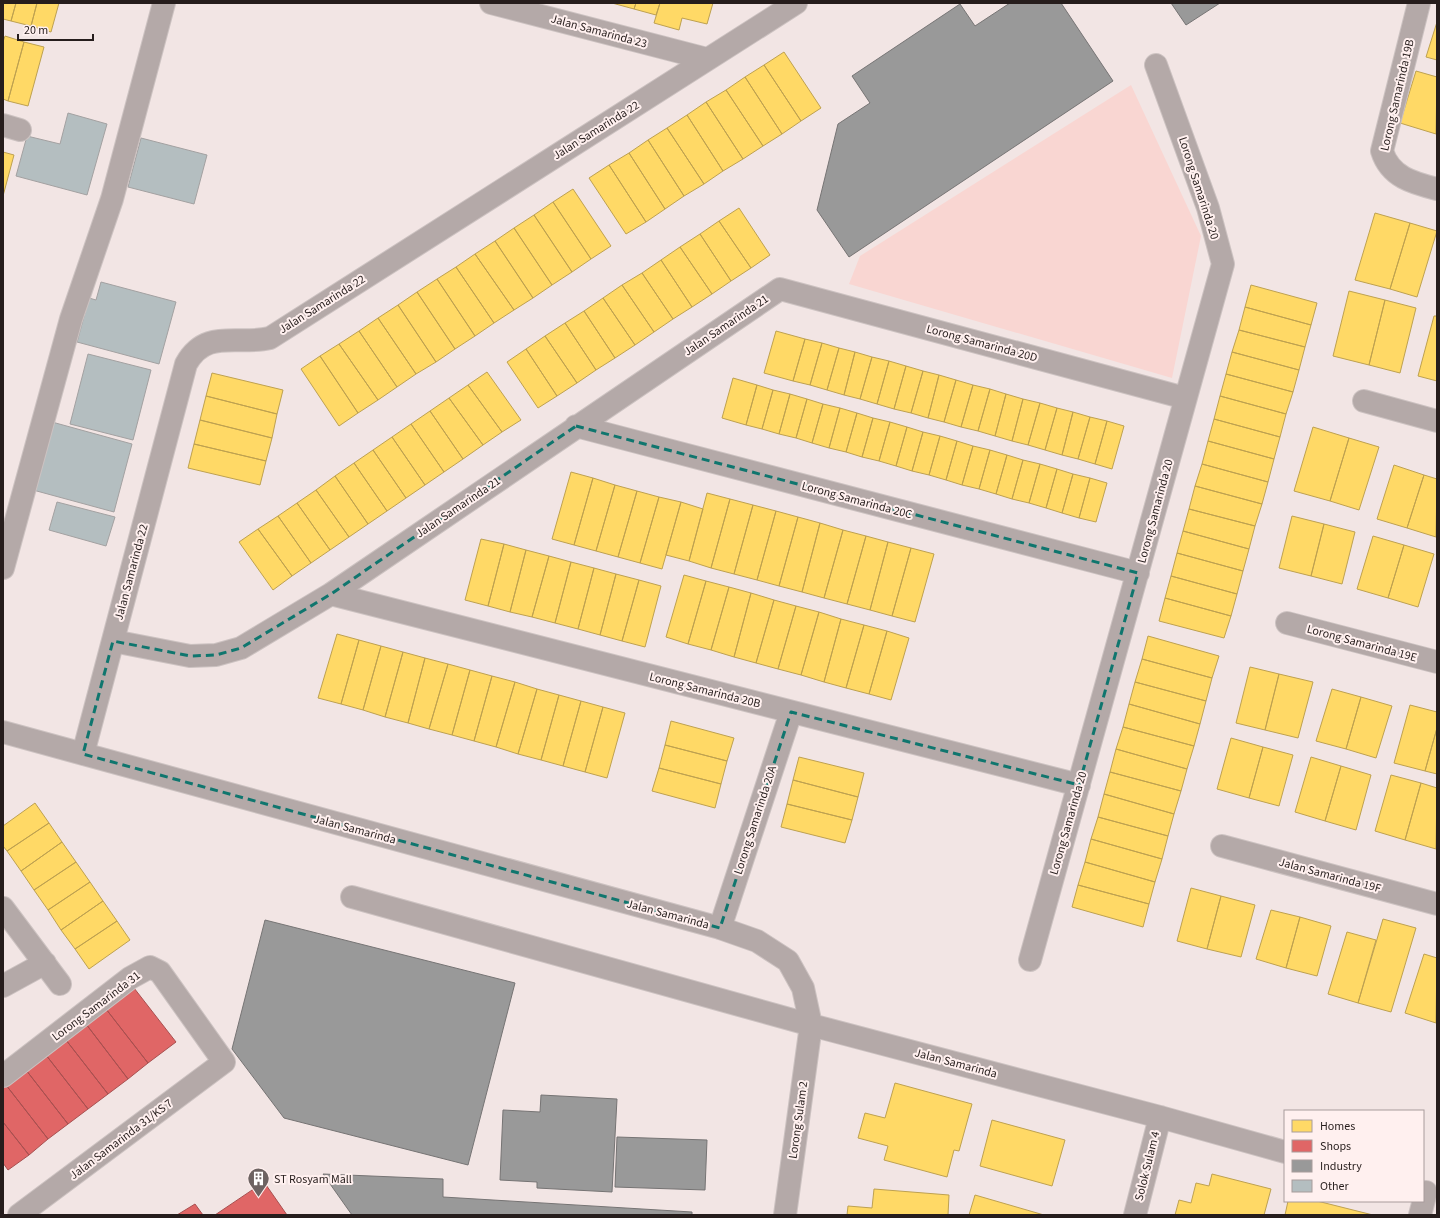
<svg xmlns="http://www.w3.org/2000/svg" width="1440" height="1218" viewBox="0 0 1440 1218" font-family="'Source Sans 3',sans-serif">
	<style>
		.green { fill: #f9d6d2 }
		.homes { fill: #ffd966; stroke: #bea150 }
		.shops { fill: #e06666; stroke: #a85050 }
		.industry { fill: #999; stroke: #767474 }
		.building { fill: #b4bec0; stroke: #a3a1a1 }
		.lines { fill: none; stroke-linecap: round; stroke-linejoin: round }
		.minor-casing { stroke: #ccc2c1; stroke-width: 24 }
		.minor { stroke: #b4a9a8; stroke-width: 22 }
		.marked { fill: none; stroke: #0f766e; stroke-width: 3; stroke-dasharray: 8 5; stroke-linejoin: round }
		.labels { text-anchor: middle; stroke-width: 4; stroke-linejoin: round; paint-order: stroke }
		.street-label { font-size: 12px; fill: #261d1c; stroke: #fff0ef }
		.poi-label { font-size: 12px; fill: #261d1c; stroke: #fff0ef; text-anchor: start }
	</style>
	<rect width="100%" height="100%" fill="#f2e5e4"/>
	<path class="green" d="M1131 85 1201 236 1172 378 849 284 860 256Z"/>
	<path class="homes" d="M3 3H16L11 21 3 19Z
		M16 3H37L31 26 11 21Z
		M37 3H59L51 32 31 26Z
		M612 3H636L634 9Z
		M636 3H660L656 15 634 9Z
		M660 3H713L707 24 682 18 679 30 654 23Z
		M1437 22V60L1426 57Z
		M5 36 24 42 8 101 3 99V42Z
		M24 42 44 47 28 106 8 101Z
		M784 52 821 108 801 121 764 65Z
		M764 65 801 121 782 134 745 77Z
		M1416 71 1437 77 1436 134 1400 123Z
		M745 77 782 134 763 146 726 90Z
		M726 90 763 146 743 159 706 102Z
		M706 102 743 159 723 171 687 115Z
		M687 115 723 171 704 184 667 128Z
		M667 128 704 184 684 196 648 140Z
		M648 140 684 196 665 209 629 153Z
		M3 152 14 155 3 196Z
		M629 153 665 209 646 222 609 165Z
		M609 165 646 222 626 234 589 178Z
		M573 189 611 246 591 259 553 202Z
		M553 202 591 259 572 272 534 215Z
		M739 208 770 255 751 268 719 221Z
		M1375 213 1410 223 1390 289 1355 280Z
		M534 215 572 272 552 285 514 228Z
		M719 221 751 268 731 281 700 234Z
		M1410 223 1437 231 1417 297 1390 289Z
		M514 228 552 285 533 298 495 241Z
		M700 234 731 281 712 294 680 247Z
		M495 241 533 298 514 310 475 254Z
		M680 247 712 294 692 307 661 260Z
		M475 254 514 310 494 323 456 267Z
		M661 260 692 307 673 319 642 273Z
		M456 267 494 323 475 336 437 279Z
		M642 273 673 319 654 332 622 285Z
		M437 279 475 336 455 349 417 292Z
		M622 285 654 332 635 345 603 298Z
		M1251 285 1317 303 1311 325 1245 307Z
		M1349 291 1385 300 1369 365 1333 356Z
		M417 292 455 349 436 362 398 305Z
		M603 298 635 345 615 358 584 311Z
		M1385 300 1416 308 1400 373 1369 365Z
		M398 305 436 362 416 374 378 318Z
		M1245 307 1311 325 1305 347 1239 330Z
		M584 311 615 358 596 370 565 323Z
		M1434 316H1437V381L1418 376Z
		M378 318 416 374 397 387 359 331Z
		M565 323 596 370 577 383 545 336Z
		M1239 330 1305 347 1299 370 1232 352Z
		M359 331 397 387 378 400 339 344Z
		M776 331 805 339 793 381 764 373Z
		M545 336 577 383 557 396 526 349Z
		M805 339 822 343 810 385 793 381Z
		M822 343 839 348 827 390 810 385Z
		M339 344 378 400 358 413 320 356Z
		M839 348 855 352 844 395 827 390Z
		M526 349 557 396 538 408 507 362Z
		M855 352 872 357 860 399 844 395Z
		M1232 352 1299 370 1293 392 1226 374Z
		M320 356 358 413 339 426 301 369Z
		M872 357 889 361 877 404 860 399Z
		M889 361 906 366 894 409 877 404Z
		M906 366 923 371 911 413 894 409Z
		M923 371 939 375 928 418 911 413Z
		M487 372 521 420 502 432 468 385Z
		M212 373 283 390 277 414 206 396Z
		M1226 374 1293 392 1286 414 1220 396Z
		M939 375 956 380 944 422 928 418Z
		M733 378 757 385 746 425 722 418Z
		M956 380 973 385 961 427 944 422Z
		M468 385 502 432 483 445 449 398Z
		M757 385 773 390 762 429 746 425Z
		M973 385 990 389 978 431 961 427Z
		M990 389 1006 394 995 436 978 431Z
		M773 390 790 394 779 434 762 429Z
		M790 394 807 399 796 438 779 434Z
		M1006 394 1023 399 1012 441 995 436Z
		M206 396 277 414 272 438 200 420Z
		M1220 396 1286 414 1280 437 1214 419Z
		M449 398 483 445 463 459 430 411Z
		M807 399 823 404 812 443 796 438Z
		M1023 399 1040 403 1028 445 1012 441Z
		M1040 403 1057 408 1045 450 1028 445Z
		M823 404 840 408 829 448 812 443Z
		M840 408 857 413 846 452 829 448Z
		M1057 408 1073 412 1062 455 1045 450Z
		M430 411 463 459 444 472 411 424Z
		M1073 412 1090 417 1078 459 1062 455Z
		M857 413 873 418 862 457 846 452Z
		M1090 417 1107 421 1095 464 1078 459Z
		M873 418 890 422 879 461 862 457Z
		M1214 419 1280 437 1274 459 1208 441Z
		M200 420 272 438 266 461 194 444Z
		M1107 421 1124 426 1112 469 1095 464Z
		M890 422 907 427 896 466 879 461Z
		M411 424 444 472 425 485 392 437Z
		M907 427 923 432 912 471 896 466Z
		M1313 427 1349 438 1330 501 1294 491Z
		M923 432 940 436 929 475 912 471Z
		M940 436 957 441 946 480 929 475Z
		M392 437 425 485 406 498 373 450Z
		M1349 438 1379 447 1359 510 1330 501Z
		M957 441 973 446 962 485 946 480Z
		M1208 441 1274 459 1268 482 1202 464Z
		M194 444 266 461 260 485 188 468Z
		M973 446 990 450 979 489 962 485Z
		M373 450 406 498 387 511 354 463Z
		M990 450 1007 455 996 494 979 489Z
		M1007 455 1023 460 1012 499 996 494Z
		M1023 460 1040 464 1029 503 1012 499Z
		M354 463 387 511 368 524 335 476Z
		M1040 464 1057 469 1046 508 1029 503Z
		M1202 464 1268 482 1262 504 1195 486Z
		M1394 465 1424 475 1407 528 1377 519Z
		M1057 469 1073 474 1062 513 1046 508Z
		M571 472 593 478 574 545 552 539Z
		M1073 474 1090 478 1079 518 1062 513Z
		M1424 475 1437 479 1436 537 1407 528Z
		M335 476 368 524 349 537 316 490Z
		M593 478 615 485 596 551 574 545Z
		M1090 478 1107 483 1096 522 1079 518Z
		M615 485 637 491 618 557 596 551Z
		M1195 486 1262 504 1255 526 1189 509Z
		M316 490 349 537 330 550 297 503Z
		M637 491 659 497 640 563 618 557Z
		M707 493 730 499 711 568 689 561Z
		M659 497 681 502 662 569 640 563Z
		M730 499 753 505 734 574 711 568Z
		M681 502 703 509 689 561 666 555Z
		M297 503 330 550 311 563 278 516Z
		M753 505 776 511 757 580 734 574Z
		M1189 509 1255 526 1249 549 1183 531Z
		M776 511 798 517 779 586 757 580Z
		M278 516 311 563 292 576 258 529Z
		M1292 516 1324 524 1311 576 1279 568Z
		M798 517 820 523 802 592 779 586Z
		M820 523 843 530 824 598 802 592Z
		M1324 524 1355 532 1342 584 1311 576Z
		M258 529 292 576 273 590 239 542Z
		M843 530 866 536 847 604 824 598Z
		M1183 531 1249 549 1243 571 1177 553Z
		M866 536 888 542 870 610 847 604Z
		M1373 536 1404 545 1388 598 1357 589Z
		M481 539 504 544 488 606 465 600Z
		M888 542 911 548 892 616 870 610Z
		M504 544 526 550 510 612 488 606Z
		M1404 545 1434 554 1418 607 1388 598Z
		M911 548 934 554 915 622 892 616Z
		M526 550 549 556 532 617 510 612Z
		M1177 553 1243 571 1237 594 1171 576Z
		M549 556 571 562 555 623 532 617Z
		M571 562 594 568 578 629 555 623Z
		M594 568 616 574 600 635 578 629Z
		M616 574 639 580 622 641 600 635Z
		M684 575 706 581 688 644 666 637Z
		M1171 576 1237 594 1231 616 1165 598Z
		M639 580 661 586 645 647 622 641Z
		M706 581 729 587 711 650 688 644Z
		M729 587 751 593 734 657 711 650Z
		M751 593 774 600 756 663 734 657Z
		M1165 598 1231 616 1224 638 1159 621Z
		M774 600 796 606 778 669 756 663Z
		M796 606 819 612 801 675 778 669Z
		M819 612 841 619 824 682 801 675Z
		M841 619 864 625 846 688 824 682Z
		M864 625 887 631 869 694 846 688Z
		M887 631 909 638 891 700 869 694Z
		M337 634 359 640 341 704 318 698Z
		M1148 636 1219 656 1212 678 1142 659Z
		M359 640 381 646 363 710 341 704Z
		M381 646 403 652 385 717 363 710Z
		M403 652 425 658 408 723 385 717Z
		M425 658 448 664 429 729 408 723Z
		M1142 659 1212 678 1206 701 1135 682Z
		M448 664 470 670 452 735 429 729Z
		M1250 667 1279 674 1265 730 1236 723Z
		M470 670 492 676 474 741 452 735Z
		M1279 674 1313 682 1298 738 1265 730Z
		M492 676 515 682 496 747 474 741Z
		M515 682 537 689 518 754 496 747Z
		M1135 682 1206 701 1200 724 1129 704Z
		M537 689 559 695 541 760 518 754Z
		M1332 689 1361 697 1346 749 1316 741Z
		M559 695 581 701 563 766 541 760Z
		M1361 697 1392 706 1376 758 1346 749Z
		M581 701 603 707 585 772 563 766Z
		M1129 704 1200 724 1194 746 1123 727Z
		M1410 705 1437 712V728L1425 771 1394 763Z
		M603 707 625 713 607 778 585 772Z
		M671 721 734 738 727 761 665 745Z
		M1123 727 1194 746 1187 769 1116 749Z
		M1437 728V774L1425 771Z
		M1231 738 1263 747 1249 798 1217 789Z
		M665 745 727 761 721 784 659 768Z
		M1263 747 1293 755 1279 806 1249 798Z
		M1116 749 1187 769 1181 791 1110 772Z
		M799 757 864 773 858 797 793 780Z
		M1311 757 1341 766 1325 821 1295 812Z
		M1341 766 1371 775 1356 830 1325 821Z
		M659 768 721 784 715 808 652 791Z
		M1110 772 1181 791 1174 814 1104 794Z
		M1391 775 1421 783 1405 840 1375 831Z
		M793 780 858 797 852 820 787 804Z
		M1421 783 1437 788 1436 849 1405 840Z
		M1104 794 1174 814 1168 836 1098 817Z
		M35 803 49 823 7 851 3 846V826Z
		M787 804 852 820 845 843 781 827Z
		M1098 817 1168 836 1162 859 1091 839Z
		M49 823 62 842 21 871 7 851Z
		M1091 839 1162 859 1155 882 1085 862Z
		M62 842 76 862 34 890 21 871Z
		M76 862 90 882 48 910 34 890Z
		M1085 862 1155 882 1149 904 1078 885Z
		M90 882 103 901 61 930 48 910Z
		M1078 885 1149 904 1143 927 1072 907Z
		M1191 888 1221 896 1207 949 1177 941Z
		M1221 896 1255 905 1241 957 1207 949Z
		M103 901 117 921 75 949 61 930Z
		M1271 910 1300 917 1286 968 1256 959Z
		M1300 917 1331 926 1317 976 1286 968Z
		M1383 919 1416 928 1391 1012 1358 1003Z
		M117 921 130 940 89 969 75 949Z
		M1347 932 1376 940 1358 1003 1328 994Z
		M1424 954 1437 958 1436 1023 1405 1013Z
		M895 1083 972 1104 959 1151 954 1150 947 1177 884 1160 888 1146 858 1138 865 1113 885 1118Z
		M992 1120 1065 1140 1052 1186 980 1166Z
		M1212 1174 1271 1189 1264 1215H1175L1179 1200 1191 1203 1196 1183 1209 1186Z
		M874 1189 949 1195 948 1215H847L848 1206 872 1208Z
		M975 1195 1044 1215H969Z
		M1288 1201H1317L1373 1215H1285Z"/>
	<path class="shops" d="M134 988 176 1042 148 1063 106 1009Z
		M106 1009 148 1063 128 1079 86 1024Z
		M86 1024 128 1079 108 1094 66 1040Z
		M66 1040 108 1094 88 1109 46 1055Z
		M46 1055 88 1109 68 1124 26 1070Z
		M26 1070 68 1124 48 1139 6 1085Z
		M6 1085 48 1139 29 1155 3 1122V1088Z
		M3 1122 29 1155 8 1170 3 1163Z
		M264 1182 287 1215H215Z
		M195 1204 203 1215H177Z"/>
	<path class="industry" d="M1010 3H1061L1113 81 849 257 817 210 838 124 870 103 852 76 960 4 975 26Z
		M1171 3H1220L1186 25Z
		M265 920 515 983 468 1165 284 1118 232 1049Z
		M541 1095 617 1099 612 1192 537 1188V1182L500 1180 503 1110 540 1112Z
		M617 1137 707 1140 705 1190 615 1187Z
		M323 1174 443 1179V1197L692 1212V1215H352Z"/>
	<path class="building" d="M68 113 107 124 87 195 16 176 27 136 60 144Z
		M141 138 207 155 194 204 128 187Z
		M101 282 176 302 159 364 77 342 89 298 96 300Z
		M88 354 151 370 133 440 70 424Z
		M52 422 132 444 114 512 33 490Z
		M57 502 115 517 106 546 49 530Z"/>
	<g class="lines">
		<defs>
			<path id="minor" d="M491 3 707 59
				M1419 3 1382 151C1390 177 1413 183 1437 189
				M3 125 20 130
				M1364 401 1437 421
				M576 426 1138 573
				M3 568 71 319 112 199 164 3
				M331 594 1079 785
				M1287 623 1437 662
				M113 641 190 656 216 655 241 648 331 594 780 289 1185 398
				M3 732 720 928 757 941 788 961 803 988 811 1025 1160 1117 1285 1152
				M83 754 186 364C206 328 237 346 270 338L796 3
				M1222 846 1437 904
				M352 897 811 1025 785 1215
				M3 908 60 984
				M720 928 791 712
				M1030 960 1223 264 1208 208 1156 65
				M3 986 45 963
				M3 1076 130 978 150 967 160 972 224 1062 19 1215
				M1135 1215 1160 1117
				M1420 1215 1426 1192"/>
		</defs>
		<use href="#minor" class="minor-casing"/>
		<use href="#minor" class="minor"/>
	</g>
	<path class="marked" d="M576 426 1138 573 1079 785 791 712 720 928 83 754 113 641 190 656 216 655 241 648 331 594Z"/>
	<defs>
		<symbol id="building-pin" viewBox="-11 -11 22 30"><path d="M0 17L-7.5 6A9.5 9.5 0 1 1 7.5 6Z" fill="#6d6362" stroke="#fff0ef"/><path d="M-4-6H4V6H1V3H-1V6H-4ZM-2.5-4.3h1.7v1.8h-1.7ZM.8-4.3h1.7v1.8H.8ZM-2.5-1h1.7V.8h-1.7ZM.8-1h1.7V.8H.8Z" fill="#fff"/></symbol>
	</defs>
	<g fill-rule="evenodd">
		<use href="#building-pin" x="246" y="1166" width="25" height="34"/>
	</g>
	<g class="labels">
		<g class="street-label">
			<text transform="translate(599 31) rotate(15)" y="4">Jalan Samarinda 23</text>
			<text transform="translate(1397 95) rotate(-77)" y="4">Lorong Samarinda 19B</text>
			<text transform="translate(596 130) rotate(-32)" y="4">Jalan Samarinda 22</text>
			<text transform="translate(1199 188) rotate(72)" y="4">Lorong Samarinda 20</text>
			<text transform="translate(322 304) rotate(-32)" y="4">Jalan Samarinda 22</text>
			<text transform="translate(726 325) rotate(-34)" y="4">Jalan Samarinda 21</text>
			<text transform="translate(982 343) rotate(15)" y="4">Lorong Samarinda 20D</text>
			<text transform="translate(857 500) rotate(15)" y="4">Lorong Samarinda 20C</text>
			<text transform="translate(458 507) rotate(-34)" y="4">Jalan Samarinda 21</text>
			<text transform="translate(1155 511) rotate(-75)" y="4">Lorong Samarinda 20</text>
			<text transform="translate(131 572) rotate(-75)" y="4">Jalan Samarinda 22</text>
			<text transform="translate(1362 643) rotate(15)" y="4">Lorong Samarinda 19E</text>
			<text transform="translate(705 690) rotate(14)" y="4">Lorong Samarinda 20B</text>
			<text transform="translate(755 820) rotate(-72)" y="4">Lorong Samarinda 20A</text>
			<text transform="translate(1068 823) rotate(-74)" y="4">Lorong Samarinda 20</text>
			<text transform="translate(355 829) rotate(15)" y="4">Jalan Samarinda</text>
			<text transform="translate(1330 875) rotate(15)" y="4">Jalan Samarinda 19F</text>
			<text transform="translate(668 914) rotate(15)" y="4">Jalan Samarinda</text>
			<text transform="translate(96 1006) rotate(-37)" y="4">Lorong Samarinda 31</text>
			<text transform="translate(956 1063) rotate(15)" y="4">Jalan Samarinda</text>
			<text transform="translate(798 1120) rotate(-82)" y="4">Lorong Sulam 2</text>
			<text transform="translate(121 1139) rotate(-37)" y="4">Jalan Samarinda 31/KS 7</text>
			<text transform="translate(1147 1166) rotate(-76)" y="4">Solok Sulam 4</text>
		</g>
		<g class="poi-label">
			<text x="274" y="1183">ST Rosyam Mall</text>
		</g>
	</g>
	<rect width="1440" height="1218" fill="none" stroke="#261d1c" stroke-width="8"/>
	<rect x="1284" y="1110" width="140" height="92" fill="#fff0ef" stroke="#a89c9b"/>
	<rect x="1292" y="1120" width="20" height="12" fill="#ffd966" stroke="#a89c9b"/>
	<text x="1320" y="1130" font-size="12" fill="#261d1c">Homes</text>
	<rect x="1292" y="1140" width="20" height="12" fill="#e06666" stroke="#a89c9b"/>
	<text x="1320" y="1150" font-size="12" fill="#261d1c">Shops</text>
	<rect x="1292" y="1160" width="20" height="12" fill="#999999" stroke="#a89c9b"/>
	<text x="1320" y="1170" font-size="12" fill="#261d1c">Industry</text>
	<rect x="1292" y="1180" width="20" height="12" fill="#b4bec0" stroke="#a89c9b"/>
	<text x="1320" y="1190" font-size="12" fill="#261d1c">Other</text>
	<path d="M18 34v6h75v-6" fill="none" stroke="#261d1c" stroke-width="2"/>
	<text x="24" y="34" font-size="12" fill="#261d1c" stroke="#fff0ef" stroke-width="3" paint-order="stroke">20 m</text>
</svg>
